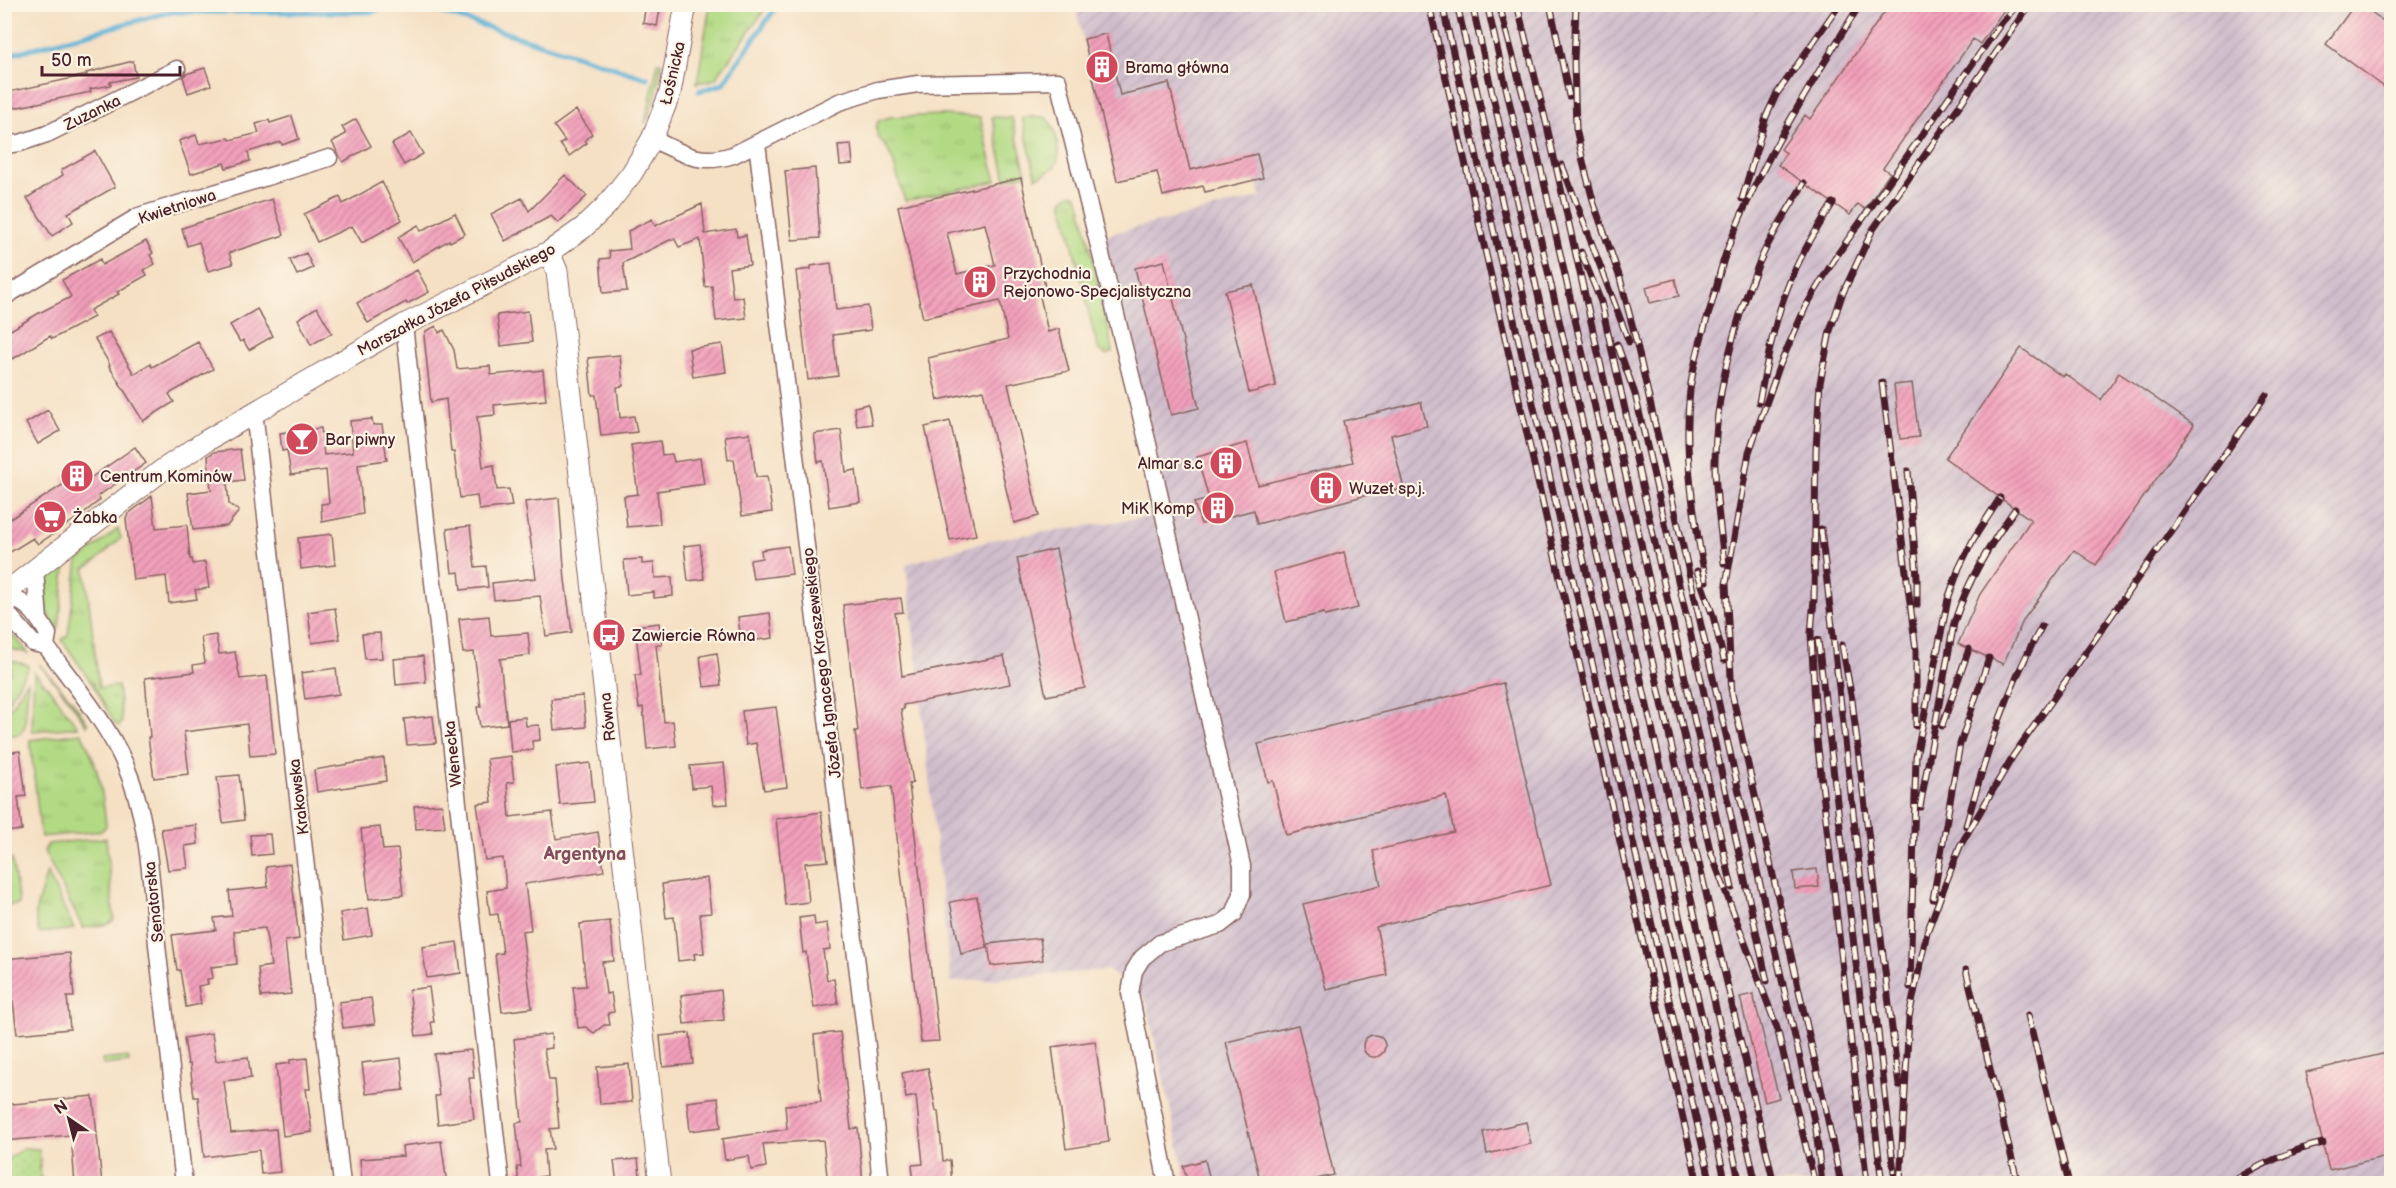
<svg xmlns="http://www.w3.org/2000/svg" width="2396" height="1188" viewBox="0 0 2396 1188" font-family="'Balsamiq Sans',sans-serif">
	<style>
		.industrial { fill: url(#industrial-furrows) }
		.grass { fill: url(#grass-tufts); stroke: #7e7c58; stroke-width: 1.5 }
		.park { fill: url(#park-dots); stroke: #7e7c58; stroke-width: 1.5 }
		.garden { fill: #b2da84; stroke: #7e7c58; stroke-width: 1.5 }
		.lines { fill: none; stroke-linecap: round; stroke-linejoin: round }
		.stream { stroke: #58afd5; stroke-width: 5 }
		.building { fill: url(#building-hatch); fill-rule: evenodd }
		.minor-casing { stroke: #866361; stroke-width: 19 }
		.tertiary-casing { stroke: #866361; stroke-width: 23 }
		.minor { stroke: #fff; stroke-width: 16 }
		.tertiary { stroke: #fff; stroke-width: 21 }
		.rail-casing { stroke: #4a1f2b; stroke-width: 7 }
		.rail { stroke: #fcf5e5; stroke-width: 4.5; stroke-dasharray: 14; stroke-linecap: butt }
		.labels { text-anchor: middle; stroke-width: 4.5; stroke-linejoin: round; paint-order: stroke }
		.poi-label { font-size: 16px; fill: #4a1f2b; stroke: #fcf5e5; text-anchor: start }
		.street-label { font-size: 16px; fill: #4a1f2b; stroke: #fcf5e5 }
		.neighbourhood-label { font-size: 18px; font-weight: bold; fill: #854c5e; stroke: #fcf5e5 }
	</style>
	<defs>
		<pattern id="industrial-furrows" width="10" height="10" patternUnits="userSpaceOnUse" patternTransform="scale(1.5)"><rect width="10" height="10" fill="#d0bdcc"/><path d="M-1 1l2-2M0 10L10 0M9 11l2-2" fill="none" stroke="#b4a2af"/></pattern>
		<pattern id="grass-tufts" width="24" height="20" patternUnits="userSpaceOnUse" patternTransform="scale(1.5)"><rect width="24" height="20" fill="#b2da84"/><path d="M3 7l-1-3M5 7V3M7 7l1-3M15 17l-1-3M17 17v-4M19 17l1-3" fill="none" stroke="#9bbb72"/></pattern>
		<pattern id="park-dots" width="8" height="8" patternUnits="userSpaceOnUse" patternTransform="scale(1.5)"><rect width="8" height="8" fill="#b2da84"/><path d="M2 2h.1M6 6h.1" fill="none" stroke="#9bbb72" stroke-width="1.8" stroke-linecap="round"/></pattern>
		<pattern id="building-hatch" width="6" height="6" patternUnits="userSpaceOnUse" patternTransform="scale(1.5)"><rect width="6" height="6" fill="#f3a0bc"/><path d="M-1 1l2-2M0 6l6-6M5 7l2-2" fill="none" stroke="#c78299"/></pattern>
	</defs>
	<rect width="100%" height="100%" fill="#fcf5e5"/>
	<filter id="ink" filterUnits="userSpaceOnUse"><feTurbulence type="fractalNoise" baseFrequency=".0167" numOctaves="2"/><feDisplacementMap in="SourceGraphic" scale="12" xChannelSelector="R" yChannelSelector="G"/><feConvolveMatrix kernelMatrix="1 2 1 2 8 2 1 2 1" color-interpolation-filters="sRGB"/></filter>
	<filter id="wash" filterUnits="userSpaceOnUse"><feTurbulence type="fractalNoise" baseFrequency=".008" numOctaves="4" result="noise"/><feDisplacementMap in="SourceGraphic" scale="24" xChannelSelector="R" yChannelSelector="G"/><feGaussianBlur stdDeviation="1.35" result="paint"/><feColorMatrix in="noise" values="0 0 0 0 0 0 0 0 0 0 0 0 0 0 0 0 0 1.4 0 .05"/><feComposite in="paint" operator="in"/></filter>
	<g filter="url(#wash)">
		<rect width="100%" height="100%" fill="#f5e0c4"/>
		<path class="industrial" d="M1075 5H2391V1183H1187L1146 1000 1108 970 951 982 906 564 996 539 1150 517 1148 444 1097 237 1261 197 1257 180 1205 192 1203 186 1163 196 1154 156 1138 176 1117 181Z"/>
		<path class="grass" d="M710 5H768L715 79 697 83Z
			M658 62 662 63 656 95 645 124Z
			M942 115 980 117 996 181 905 201 893 161 887 148 878 137 876 128 878 121 890 117Z
			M992 117 1012 118 1026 174 1006 179Z
			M1022 117H1045C1054 125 1055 131 1057 142 1062 164 1056 169 1036 178Z
			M1072 193 1077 195 1080 202 1109 332 1112 352 1106 355 1099 350 1094 334 1062 200Z
			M118 529 121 538 94 563 85 568 99 688 118 686 122 722 119 726 115 724 95 688 62 640 68 635 78 561Z
			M66 560 59 627 57 630C38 603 41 580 66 560Z
			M5 631 18 640 28 653 5 648Z
			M5 659 28 665V669L5 706V678L11 673Z
			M39 664 72 700 88 724 87 726 67 697Z
			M34 672 52 692 78 727 32 731Z
			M28 680 25 726 20 734 5 736V716Z
			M81 733C98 762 103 793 106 826L101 831 41 837 30 740Z
			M106 838 114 920 108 924 83 928 44 851 48 844Z
			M47 872 74 929 39 933 35 913Z
			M128 1057 129 1062 103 1065 102 1060Z"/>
		<path class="park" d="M23 1148 39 1149 41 1183H5V1161Z"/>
		<path class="garden" d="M12 859 19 904 5 906V860Z"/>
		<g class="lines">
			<path class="stream" d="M416 4 647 78
				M4 56 170 12H373L388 4
				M699 91 723 84 778 4"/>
		</g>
		<g id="blocks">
			<path class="building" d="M646 4H661L657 26 643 23Z
				M1890 4H1997L2004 10 1980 44 1973 39 1883 168 1890 173 1865 209 1858 204 1850 215 1778 165 1786 153 1781 149 1805 115 1810 119Z
				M2355 4H2361L2391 27V92L2326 44Z
				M1106 34 1120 95 1169 83 1190 170 1257 154 1263 178 1205 192 1203 186 1163 196 1157 172 1117 181 1084 39Z
				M133 61 136 77 110 82 111 85 90 89 91 92 4 110V93L87 75 86 73Z
				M205 68 211 85 188 93 183 77 186 74Z
				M576 110 592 134 585 140 587 143 569 156 560 144 565 141 554 126Z
				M292 116 299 139 282 145 281 142 248 152 250 161 226 168 224 163 191 174 179 141 196 135 199 144 229 138 230 140 259 133 256 124 269 120 270 123Z
				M356 119 371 146 343 162 332 142 346 134 342 127Z
				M411 133 423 154 404 165 392 144Z
				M851 144 853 164 840 165 838 145Z
				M95 151 115 187 68 213 73 222 52 236 27 198 63 175 61 170Z
				M815 168 820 238 792 240 785 171Z
				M565 175 587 196 558 223 551 216 505 241 491 214 522 198 529 211Z
				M1021 178 1046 291 1039 292 1048 332 1059 329 1069 371 1008 384 1039 516 1014 523 983 390 938 400 928 358 1008 339 1000 301 923 318 898 206ZM985 224 995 265 957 274 947 233Z
				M382 182 402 220 362 243 352 226 317 242 304 214 340 197 343 204Z
				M272 199 284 235 229 253 233 264 208 271 199 242 187 246 182 228Z
				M702 204 705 234 736 229 737 237 746 235 750 265 729 268 733 298 743 297 746 318 716 321 712 286 705 287 700 239 679 247 674 238 623 263 627 291 603 293 600 259 610 258 609 251 630 249 628 231 652 219 655 226Z
				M455 213 465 234 450 242 449 240 412 262 398 237 418 225 421 231Z
				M146 241 153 253 150 255 155 264 144 270 147 275 117 292 119 294 90 310 94 317 52 339 50 336 13 359 4 345V334L39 313 71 297 62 280 100 259 102 265Z
				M306 253 313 268 297 275 290 260Z
				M1164 261 1199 408 1171 415 1135 268Z
				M831 263 836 310 868 306 871 330 833 335 838 376 808 380 796 271 811 269V266Z
				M417 270 429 292 407 304 406 302 368 323 357 303Z
				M1675 279 1679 296 1650 303 1646 287Z
				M1253 285 1276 386 1249 393 1225 291Z
				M317 307 332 333 311 345 298 319Z
				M257 309 273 336 249 350 243 340 240 342 230 325Z
				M528 311 532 342 501 346 497 315Z
				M436 326 439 333 444 330 454 350 457 369 490 366 491 375 543 370 546 400 494 405 495 415 477 417 483 467 494 465 497 490 509 489 512 506 479 510 477 496 460 498 454 452H451L446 399 431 402 424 336 426 331Z
				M109 332 134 374 150 364 152 367 198 342 213 369 169 394 174 402 143 421 109 366 110 365 95 339Z
				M722 344 726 372 693 377 689 349Z
				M2021 348 2063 377 2065 374 2101 400 2119 373 2194 425 2096 565 2074 550 2024 619 2003 664 1958 644 1980 594 2031 520 1945 458Z
				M620 355 623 386 617 387 620 418 634 416 637 432 601 436 596 395H592L588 358Z
				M1912 383 1919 437 1900 439 1894 385Z
				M1421 402 1427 426 1391 435 1404 489 1371 494 1257 524 1254 510 1201 524 1194 503 1209 499 1197 457 1247 443 1258 485 1353 462 1343 421Z
				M868 404 872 424 857 426 854 407Z
				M48 410 60 431 38 444 26 423Z
				M372 419 373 425H382L387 460 358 464 363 514 322 522 321 504 329 503 326 470 291 475 287 450 282 451 280 433 321 428 324 455 353 452 350 421Z
				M950 421 976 535 950 540 925 427Z
				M841 430 846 472 856 470 860 502 829 507 823 461 818 462 814 434Z
				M750 433 756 477 767 476 772 512 742 516 734 459 728 460 725 436Z
				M660 441 662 455 672 454 674 462 700 458 704 484 657 491 660 524 627 527 624 496 638 494 631 445Z
				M135 447 146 463 98 496 100 500 80 516 38 544 33 538 4 556V523L64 484 62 479 81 465 89 479Z
				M240 449 244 480 227 482 229 504 239 511 227 526 193 530 188 493 211 490 208 456 214 452Z
				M152 496 156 528 187 525 190 559H192L193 564 205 562 209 588 195 590 197 599 169 603 166 576 133 580 126 519 128 514Z
				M559 498 565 580 572 632 546 636 540 596 494 600 492 583 536 578 525 502Z
				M470 526 475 567 486 566 488 587 461 590 459 572 452 573 447 529Z
				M332 534 335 565 301 569 298 538Z
				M700 544 704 579 688 581 684 546Z
				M788 546 792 574 753 579 750 560 762 558 761 550Z
				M1056 549 1085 688 1046 696 1017 558Z
				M1344 552 1358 608 1325 616 1324 613 1286 622 1274 572Z
				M642 559V564L654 563 655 578 672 577 673 596 654 598V592L627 595 624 560Z
				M901 598 903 612 895 613 902 676 1004 656 1010 684 903 705 904 709 901 710 913 783 909 784 939 1041 921 1042 891 786 862 790 855 731H858L843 605Z
				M335 608 340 639 312 643 308 612Z
				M770 613 773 638 741 642 738 617Z
				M489 616 491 636 528 633 530 655 500 659 507 724 480 727 477 707H481L474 652 463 653 459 619Z
				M659 623 662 645H656L664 722 673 721 676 746 647 749 643 707 639 708 635 675H641L635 626Z
				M380 633 382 658 365 659 362 634Z
				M216 635 219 654 235 652 240 679 267 676 275 754 250 756 247 724 184 732 189 774 154 778 148 737H150L145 678 194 672 193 665 205 663 201 637Z
				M717 653 721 685 704 687 700 656Z
				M423 656 426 682 396 685 394 659Z
				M336 668 339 694 305 699 301 673Z
				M1503 683 1551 885 1376 927 1387 975 1326 989 1303 904 1381 885 1373 851 1454 832 1446 795 1286 835 1273 781 1268 782 1258 744Z
				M583 696 586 727 554 730 551 699Z
				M776 707 787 787 764 790 756 743 746 745 742 711Z
				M433 716 436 743 407 745 404 719Z
				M525 717 526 726 539 725 540 740 532 741 533 750 511 752 508 719Z
				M20 751 26 796 18 797 22 830 4 832V753Z
				M511 756 514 782 507 783 510 817 552 812 556 839 598 832 604 871 525 884 531 930 522 931 532 1008 502 1012 495 954 503 953 498 914 490 915 487 891 506 888 503 858 485 860 477 804 492 802 487 759Z
				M384 758 386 781 317 792 314 770Z
				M590 763 594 802 560 805 556 767Z
				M724 763 728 804 713 805 711 786 692 788 690 766Z
				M239 775 244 820 223 823 217 777Z
				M442 804 445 827 416 829 414 806Z
				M821 812 828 861 805 863 809 902 785 905 776 819Z
				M196 825 198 844 185 846 188 868 168 870 161 829Z
				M380 827 383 850 398 849 403 895 369 899 361 829Z
				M270 834 272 854 252 856 250 835Z
				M290 864 299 939 285 941 291 994 261 997 258 968 271 966 265 928 234 931 237 964 211 967 213 978 207 979 208 984 198 986 201 1004 186 1007 180 970H177L172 935 216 930 214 918 232 916 229 891 268 887 266 867Z
				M1817 869 1819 887 1795 889 1793 872Z
				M707 878 711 913 700 914 704 953 694 954 695 959 678 961 674 917 666 918 662 884Z
				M977 897 987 948 961 954 950 902Z
				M368 908 372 935 344 940 340 913Z
				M814 916 815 925 827 923 830 949 823 950 827 980 834 979 838 1004 814 1008 806 952 803 953 799 918Z
				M610 921 614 961 602 962 606 994 611 993 614 1012 608 1013 610 1025H604L594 1033 586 1027 578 1028 573 987 586 986 580 924Z
				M1040 938 1043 960 991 966 988 944Z
				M457 942 461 973 427 978 422 947Z
				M70 953 74 997H67L70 1029 17 1034 13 1001 4 1002V959Z
				M429 987 434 1022H431L433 1034 416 1036 409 990Z
				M721 990 724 1020 684 1024 681 995Z
				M1753 994 1779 1098 1765 1102 1740 997Z
				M371 998 375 1024 343 1028 339 1002Z
				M1298 1025 1334 1175 1295 1184H1261L1226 1042Z
				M840 1032 851 1129 858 1128 863 1184H828L823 1140 763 1144 766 1167 751 1170 749 1156 725 1160 722 1139 787 1129 785 1105 821 1102 814 1035Z
				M212 1033 216 1061 248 1057 251 1078 224 1081 231 1133 276 1129 280 1172 261 1174 259 1150 204 1157 198 1097H194L190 1064H188L184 1038Z
				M690 1033 693 1064 663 1067 660 1036Z
				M551 1034 552 1048 544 1049 549 1080H555L559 1128 550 1129 553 1149 544 1150 546 1176 539 1177 540 1184H519L517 1167H521L516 1123 522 1122 514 1039Z
				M1363 1046a11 11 0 1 1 22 0a11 11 0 1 1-22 0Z
				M1095 1041 1109 1142 1066 1149 1052 1047Z
				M471 1050 474 1078H469L474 1119 438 1124 435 1096H439L434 1054Z
				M2391 1052V1155L2329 1170 2306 1072Z
				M307 1058 310 1089H306L312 1132 283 1136 276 1065 290 1063V1060Z
				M401 1058 404 1090 366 1094 362 1063Z
				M629 1064 632 1102 600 1104 597 1067Z
				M928 1068 936 1111H938L943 1161 950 1160 952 1184H914L912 1165 923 1164 916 1096 906 1098 902 1073Z
				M93 1096 102 1184H75L71 1135 4 1141V1105Z
				M718 1098 721 1127 690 1131 687 1102Z
				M1526 1122 1531 1144 1487 1154 1483 1132Z
				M441 1141 447 1184H362L360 1159 403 1156 402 1146Z
				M638 1159 641 1184H617L614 1161Z
				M1205 1160 1211 1184H1188L1183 1166Z"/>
		</g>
	</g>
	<g filter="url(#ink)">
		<use href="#blocks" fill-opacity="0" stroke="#866361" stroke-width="1.5"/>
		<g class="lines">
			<defs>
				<path id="minor" d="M652 139C683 153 698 166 733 155L839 102 878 90 918 84 1058 81 1148 444 1242 866V894L1234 914 1220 925 1160 943 1142 958 1134 971 1130 993 1167 1184
					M757 143 868 1055 881 1184
					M4 145 20 143 47 134 177 69
					M4 297 139 216 329 158
					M404 325 501 1184
					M254 411 342 1184
					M35 570 39 620
					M5 594 8 614 33 643 46 646C73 683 105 720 124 762 151 822 151 890 158 954 166 1030 175 1107 184 1184
					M5 594C29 604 35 612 48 634L46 646"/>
				<path id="tertiary" d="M549 252 557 271 660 1184
					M4 594 161 471 206 441 404 325 549 252 583 228 606 206 632 173 652 139 670 93 686 4"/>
			</defs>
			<use href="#minor" class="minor-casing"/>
			<use href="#tertiary" class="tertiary-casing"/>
			<use href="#minor" class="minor"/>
			<use href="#tertiary" class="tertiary"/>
			<defs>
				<path id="rail" d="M1429 4 1698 1184
					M1442 4 1711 1184
					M1457 4 1726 1184
					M1472 4 1740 1184
					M1487 4 1756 1184
					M1499 4 1531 125 1673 752 1774 1184
					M1517 4 1546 122 1710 850 1777 1028 1815 1184
					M1550 4 1569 96
					M1576 4 1574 63 1576 128 1584 166 1594 204 1620 278 1634 332 1816 1129 1822 1184
					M1562 165 1629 342
					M1742 199 1766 117 1776 95 1840 4
					M1581 252 1601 302 1732 888
					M1617 344 1635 394 1702 684 1767 981
					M1882 383 1916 650V726
					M1759 402C1767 364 1773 325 1787 289 1798 259 1816 230 1833 203
					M1908 471 1917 577V605
					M1821 529 1894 1173
					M1724 563C1721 532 1716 499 1715 468 1714 399 1733 325 1759 263 1771 235 1789 209 1804 183
					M1697 571 1713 616 1724 660
					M1706 581C1694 520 1683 452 1690 390 1694 361 1702 334 1711 306 1717 286 1721 264 1729 245 1762 159 1813 82 1860 4
					M1818 640 1882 1184
					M1842 645 1852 700 1899 1086
					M1731 689 1825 1106 1841 1184
					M1732 695 1726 584 1749 452 1779 367 1806 306 1837 255 2002 22 2018 4
					M1942 726 1969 649
					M1920 807 1954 623C1968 580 1989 546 2015 509
					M1966 826C1985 758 2007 688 2042 626
					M1933 899 1960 744 1989 658
					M1966 970 2018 1184
					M1910 987 1916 757 1948 599 1959 568 1974 538 2000 498
					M2028 1015 2069 1184
					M1867 1184 1817 739 1811 633 1814 599 1816 450 1820 383 1830 331 1842 295 1872 231 2030 4
					M1900 1184 1909 1017 1927 932 1960 846 2013 756 2266 395
					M2229 1184C2258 1165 2289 1151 2323 1143"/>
			</defs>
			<use href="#rail" class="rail-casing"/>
			<use href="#rail" class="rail"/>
		</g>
	</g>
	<defs>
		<symbol id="building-disc" viewBox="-11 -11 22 22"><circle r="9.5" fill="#d1495b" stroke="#fcf5e5"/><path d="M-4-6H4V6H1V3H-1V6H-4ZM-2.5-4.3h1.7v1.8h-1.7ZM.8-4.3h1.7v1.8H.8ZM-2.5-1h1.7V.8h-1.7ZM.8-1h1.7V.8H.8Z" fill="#fff"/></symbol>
		<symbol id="bar-disc" viewBox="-11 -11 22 22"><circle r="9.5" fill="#d1495b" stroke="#fcf5e5"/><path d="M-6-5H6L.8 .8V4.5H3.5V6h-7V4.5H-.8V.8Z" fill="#fff"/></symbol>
		<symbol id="supermarket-disc" viewBox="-11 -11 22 22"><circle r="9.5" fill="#d1495b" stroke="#fcf5e5"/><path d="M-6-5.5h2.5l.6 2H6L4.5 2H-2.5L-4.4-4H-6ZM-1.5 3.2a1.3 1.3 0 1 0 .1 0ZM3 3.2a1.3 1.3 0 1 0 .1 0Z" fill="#fff"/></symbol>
		<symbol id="bus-disc" viewBox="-11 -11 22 22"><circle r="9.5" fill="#d1495b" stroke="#fcf5e5"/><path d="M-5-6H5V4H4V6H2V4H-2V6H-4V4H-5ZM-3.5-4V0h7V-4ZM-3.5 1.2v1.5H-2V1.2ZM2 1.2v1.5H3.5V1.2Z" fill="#fff"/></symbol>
	</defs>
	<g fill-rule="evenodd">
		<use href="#building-disc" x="1083" y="48" width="38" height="38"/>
		<use href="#building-disc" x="961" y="263" width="38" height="38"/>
		<use href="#bar-disc" x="283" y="420" width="38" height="38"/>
		<use href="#building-disc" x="1207" y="444" width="38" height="38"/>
		<use href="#building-disc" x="58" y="457" width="38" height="38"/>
		<use href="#building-disc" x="1307" y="469" width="38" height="38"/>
		<use href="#building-disc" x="1199" y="489" width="38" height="38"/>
		<use href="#supermarket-disc" x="31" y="498" width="38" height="38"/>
		<use href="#bus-disc" x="590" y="616" width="38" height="38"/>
	</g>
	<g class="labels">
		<g class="poi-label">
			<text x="1125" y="73">Brama główna</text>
			<text x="1003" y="279">Przychodnia<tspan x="1003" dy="18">Rejonowo-Specjalistyczna</tspan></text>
			<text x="325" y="445">Bar piwny</text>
			<text x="1203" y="469" text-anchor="end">Almar s.c</text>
			<text x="100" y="482">Centrum Kominów</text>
			<text x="1349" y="494">Wuzet sp.j.</text>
			<text x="1195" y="514" text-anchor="end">MiK Komp</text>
			<text x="73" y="523">Żabka</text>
			<text x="632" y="641">Zawiercie Równa</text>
		</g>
		<g class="street-label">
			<text transform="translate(672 73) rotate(-77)" y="6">Łośnicka</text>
			<text transform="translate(92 112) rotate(-26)" y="6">Zuzanka</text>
			<text transform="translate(177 206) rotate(-18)" y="6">Kwietniowa</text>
			<text transform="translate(456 299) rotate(-28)" y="6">Marszałka Józefa Piłsudskiego</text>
			<text transform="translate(821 663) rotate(-97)" y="6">Józefa Ignacego Kraszewskiego</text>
			<text transform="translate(607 717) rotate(-96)" y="6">Równa</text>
			<text transform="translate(452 754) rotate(-96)" y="6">Wenecka</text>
			<text transform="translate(298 797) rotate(-97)" y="6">Krakowska</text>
			<text transform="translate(153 902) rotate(-96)" y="6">Senatorska</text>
		</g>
		<g class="neighbourhood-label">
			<text x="585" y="860">Argentyna</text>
		</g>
	</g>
	<rect width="2396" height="1188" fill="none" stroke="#fcf5e5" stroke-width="24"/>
	<g transform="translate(69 1119) rotate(325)" stroke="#fcf5e5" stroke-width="4.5" paint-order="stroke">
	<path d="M0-4.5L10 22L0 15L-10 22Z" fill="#4a1f2b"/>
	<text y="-9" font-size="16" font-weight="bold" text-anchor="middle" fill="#4a1f2b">N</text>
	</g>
	<path d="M42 66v9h138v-9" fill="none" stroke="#4a1f2b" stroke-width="3"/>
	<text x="51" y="66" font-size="18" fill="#4a1f2b" stroke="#fcf5e5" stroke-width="4.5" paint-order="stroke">50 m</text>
</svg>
